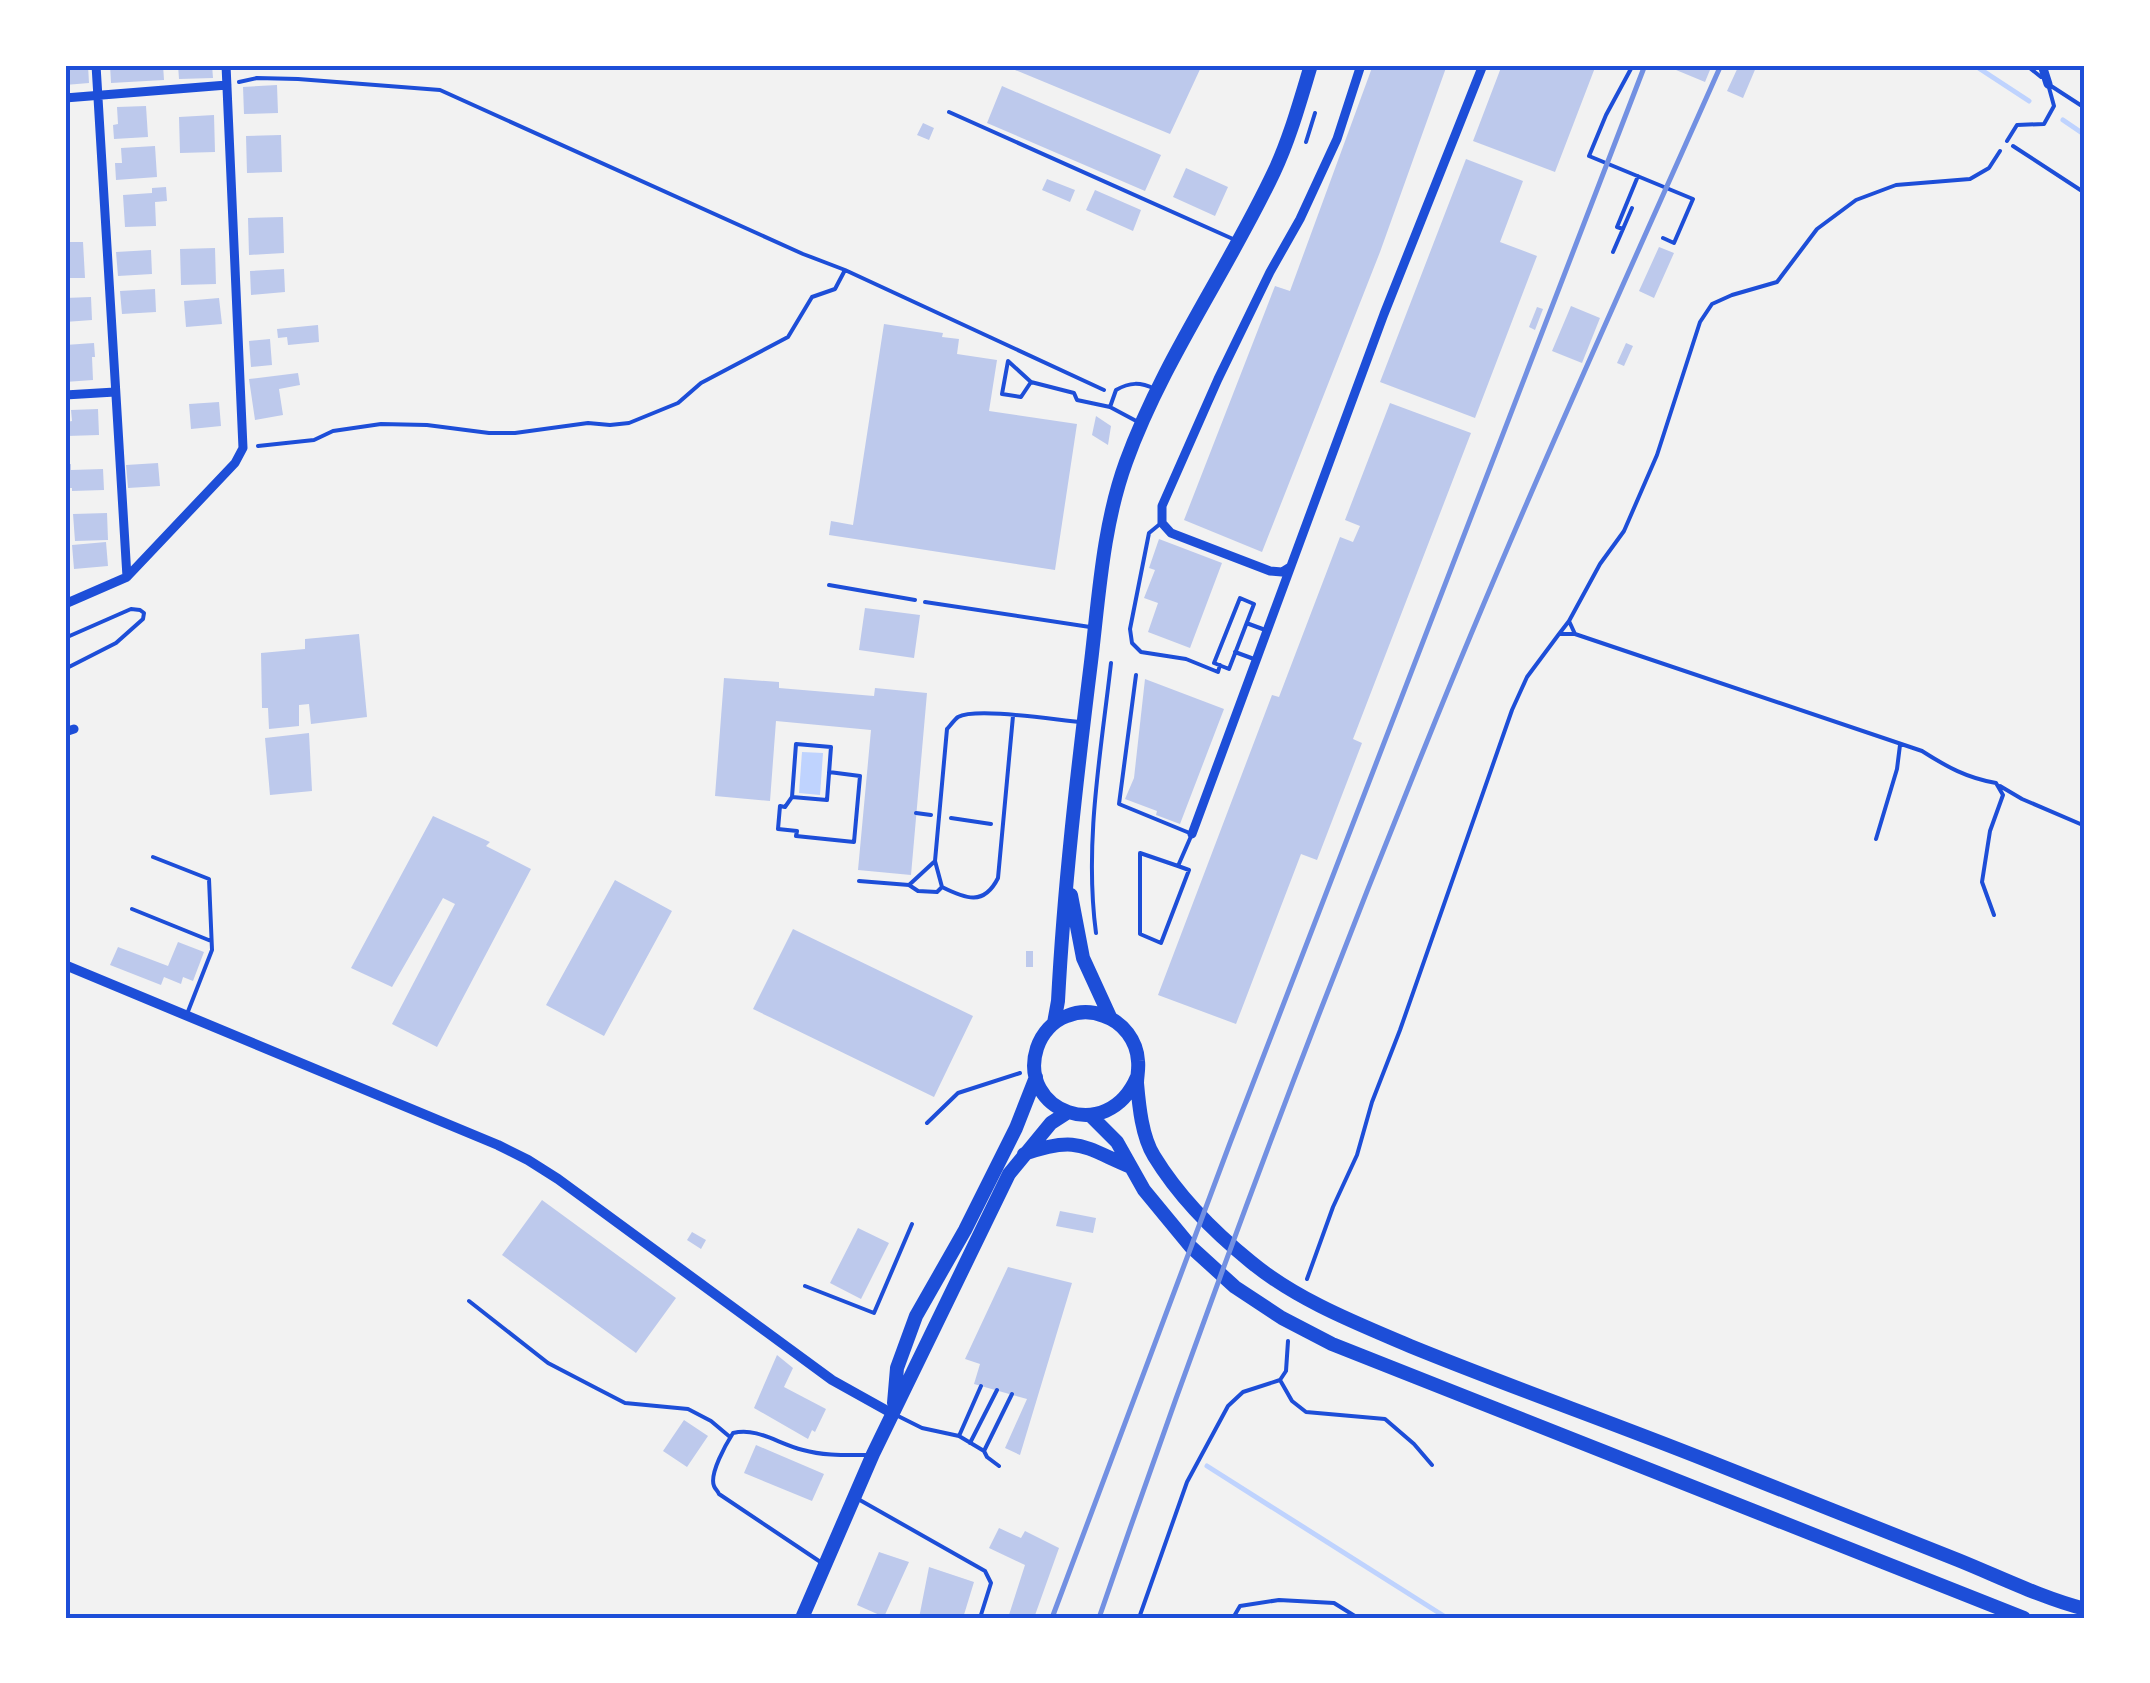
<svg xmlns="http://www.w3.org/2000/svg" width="2150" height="1683" viewBox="0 0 2150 1683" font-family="'IBM Plex Serif',serif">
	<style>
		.water { fill: #bfd3fe }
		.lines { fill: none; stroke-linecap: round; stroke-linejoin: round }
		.stream { stroke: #bfd3fe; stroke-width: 5 }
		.building { fill: #bdc9ec }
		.path { stroke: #1d4ed8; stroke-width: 4 }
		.service { stroke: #1d4ed8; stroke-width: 4 }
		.minor { stroke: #1d4ed8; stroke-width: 9 }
		.tertiary { stroke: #1d4ed8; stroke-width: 10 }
		.primary { stroke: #1d4ed8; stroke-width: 14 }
		.rail { stroke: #7290e2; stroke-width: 5 }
		.neatline { fill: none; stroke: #1d4ed8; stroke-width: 4 }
	</style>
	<rect width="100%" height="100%" fill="#f2f2f2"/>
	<path class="water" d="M802 752 823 753 820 795 799 793Z"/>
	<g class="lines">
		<path class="stream" d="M1974 65 2029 101
			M2063 120 2085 135
			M1207 1466 1447 1618"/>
	</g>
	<path class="building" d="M65 65H88L89 83 65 85Z
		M110 65H163L164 80 111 83Z
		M178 65H212L213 78 179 79Z
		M1003 65H1202L1170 134Z
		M1373 65H1447L1380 252 1262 552 1184 520 1275 286 1290 291Z
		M1502 65H1596L1555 172 1473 141Z
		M1664 65H1712L1705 82Z
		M1739 65H1757L1743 98 1727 91Z
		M277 85 278 113 244 114 243 87Z
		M1002 86 1161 155 1145 191 987 123Z
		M146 106 148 137 114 139 113 125 118 124 117 107Z
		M214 115 215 152 180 153 179 117Z
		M923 123 934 128 929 140 917 135Z
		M281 135 282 172 247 173 246 136Z
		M155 146 157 177 116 180 115 163H122L121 148Z
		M1466 159 1523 181 1500 242 1537 256 1475 418 1380 382Z
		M1186 168 1228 187 1215 216 1173 197Z
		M1047 179 1075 190 1070 202 1042 190Z
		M166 187 167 201 155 202 156 226 125 227 123 195 152 193V188Z
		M1095 190 1141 210 1133 231 1086 210Z
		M283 217 284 253 249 255 248 218Z
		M65 242H83L85 278H67Z
		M1659 247 1674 253 1654 298 1639 291Z
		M215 248 216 284 181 285 180 249Z
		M151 250 152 274 118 276 116 252Z
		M284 269 285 292 251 295 250 271Z
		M155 289 156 312 122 314 120 291Z
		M91 297 92 320 65 322V298Z
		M219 298 222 324 186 327 184 301Z
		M1571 306 1600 318 1582 363 1552 351Z
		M1537 307 1543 309 1535 330 1529 327Z
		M884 324 943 333 942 337 959 339 957 354 997 360 989 411 1077 424 1055 570 829 535 831 521 853 525Z
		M318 325 319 342 288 345 287 337 278 338 277 329Z
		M270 339 272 365 251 367 249 341Z
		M94 343 95 357H92L93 380 65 382V345Z
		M1626 343 1633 346 1624 366 1617 363Z
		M298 373 300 385 279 389 283 415 255 420 249 379Z
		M219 402 221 426 191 429 189 404Z
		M1390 403 1471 433 1353 739 1362 743 1317 860 1301 854 1236 1024 1158 995 1272 695 1279 697 1340 537 1353 542 1360 526 1345 520Z
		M98 409 99 435 67 436V422L72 421 71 410Z
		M1096 416 1111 426 1108 445 1092 435Z
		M158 463 160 486 128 488 126 465Z
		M71 464V470L103 469 104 490 72 491V488H65V465Z
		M107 513 108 540 75 541 73 514Z
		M1159 539 1222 563 1190 648 1148 632 1158 603 1144 598 1155 570 1149 568Z
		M106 542 108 566 74 569 72 545Z
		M865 608 920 615 914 658 859 650Z
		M359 634 367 717 311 724 309 704 299 705V726L269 729 268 708H262L261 653 305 649V639Z
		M724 678 779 682V688L874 696 875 688 927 693 911 875 858 870 871 730 776 721 770 801 715 796Z
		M1145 679 1224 709 1180 824 1156 815 1157 811 1125 799 1134 778Z
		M309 733 312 791 270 795 265 738Z
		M433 816 490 842 486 846 531 869 437 1047 392 1024 455 904 443 898 392 987 351 968Z
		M615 880 672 911 604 1036 546 1005Z
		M793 929 973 1016 934 1097 753 1009Z
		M178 942 204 952 193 981 183 977 181 984 164 977 161 985 110 965 118 947 168 966Z
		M1026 951H1033V967H1026Z
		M542 1200 676 1298 636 1353 502 1255Z
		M1060 1211 1096 1218 1093 1233 1056 1226Z
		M858 1228 889 1243 861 1299 830 1283Z
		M692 1232 706 1240 701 1249 687 1240Z
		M1008 1267 1072 1283 1020 1455 1005 1448 1027 1399 974 1384 980 1364 965 1359Z
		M777 1355 793 1368 784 1387 826 1409 815 1432 812 1430 808 1439 754 1408Z
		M684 1420 708 1436 687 1467 663 1451Z
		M756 1445 824 1474 812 1501 744 1473Z
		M999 1528 1021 1538 1025 1531 1059 1548 1034 1618H1008L1025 1565 989 1548Z
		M879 1552 909 1562 884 1617 857 1605Z
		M929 1567 974 1582 963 1618H919Z"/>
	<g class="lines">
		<path class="path" d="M1633 65 1606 115 1589 156 1693 199 1674 243 1663 238
			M239 82 257 78 298 79 440 90 803 254 845 270
			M1306 142 1315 113
			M2013 146 2085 193
			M1623 229 1617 227 1638 176
			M1613 252 1632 208
			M258 446 314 440 333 431 381 424 427 425 489 433H515L588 423 610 425 629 423 678 403 701 383 788 337 812 297 835 289 845 270 1104 390
			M829 585 915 600
			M1569 621 1575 634H1559L1569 621 1600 564 1624 531 1657 455 1700 322 1712 304 1732 295 1777 282 1817 229 1856 200 1896 185 1970 179 1989 168 2000 151
			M1575 634 1922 751C1947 767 1967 778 1996 783L2003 795 1990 831 1982 882 1994 915
			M65 638 131 609 140 610 144 613 143 619 116 643 65 669
			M2000 786 2022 799 2085 826
			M792 797 827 800 831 747 796 744 792 797 785 807 780 806 778 829 797 831 796 836 854 842 860 776 829 772
			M916 813 931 815
			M951 818 991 824
			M1876 839 1897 769 1900 745
			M1096 933C1084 843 1101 752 1111 663
			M927 1123 958 1093 1020 1073
			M1307 1279 1333 1207 1357 1155 1372 1102 1400 1030 1512 710 1527 677 1559 634
			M1280 1380 1292 1401 1306 1412 1385 1419 1414 1444 1432 1465
			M1139 1618 1187 1482 1228 1406 1243 1392 1280 1380 1286 1371 1288 1341"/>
		<path class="service" d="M2026 65 2041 77
			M2048 84 2085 108
			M949 112 1233 239
			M2007 141 2017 125 2044 124 2054 106 2048 84
			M1031 382 1021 397 1002 394 1008 361 1031 382 1074 393 1077 400 1110 407 1140 423
			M1110 407 1116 390C1130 382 1140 382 1155 389
			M1160 524 1149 533 1130 629 1132 643 1141 652 1186 659 1218 672 1220 665
			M1240 598 1254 604 1229 669 1214 663Z
			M925 602 1090 627
			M1249 624 1268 631
			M1235 652 1254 659
			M1136 675 1119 804 1192 834 1178 866 1189 870 1161 943 1140 934V853L1178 866
			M1013 716 998 878C984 906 966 899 942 887L935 861 947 729C949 727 955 719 958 717 976 707 1056 720 1081 722
			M153 857 209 879 212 950 187 1014
			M859 881 909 885 918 891 937 892 941 888
			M909 885 935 861
			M132 909 211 941
			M805 1286 874 1313 912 1224
			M469 1301 548 1363 596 1388 625 1403 688 1409 711 1421 730 1437
			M898 1416 922 1428 959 1436 984 1451 987 1457 999 1466
			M959 1436 981 1386
			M970 1443 997 1390
			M984 1451 1012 1394
			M858 1499 985 1571 991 1583 980 1618
			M822 1563 719 1494C718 1491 715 1489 714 1486 709 1474 726 1444 733 1433 758 1427 778 1444 803 1450 824 1456 846 1455 868 1455
			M1233 1618 1240 1606 1279 1600 1334 1603 1358 1618"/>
		<path class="minor" d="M96 65 127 577
			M2042 65 2048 84
			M65 98 227 85
			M65 395 115 392
			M1290 567 1282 572 1270 571 1171 533 1162 523V506L1218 379 1270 272 1300 219 1337 139 1361 65
			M65 604 127 577 235 463 243 448 226 65
			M65 732 74 729
			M1192 834 1384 314 1483 65"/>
		<path class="tertiary" d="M65 965 498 1145 528 1160 558 1179 832 1380 893 1414"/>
		<path class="primary" d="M1071 895 1083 958 1110 1017
			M1054 1023 1058 1001C1064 887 1077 775 1091 662 1099 595 1103 525 1126 462 1163 360 1228 270 1274 172 1290 138 1300 101 1311 65
			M1137 1077C1107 1147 1017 1110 1037 1048 1042 1033 1053 1021 1067 1016 1079 1011 1092 1011 1104 1016 1123 1022 1137 1041 1138 1061 1139 1069 1137 1076 1137 1083 1139 1106 1142 1137 1154 1156 1179 1197 1214 1232 1251 1262 1297 1300 1356 1323 1410 1346 1508 1386 1608 1421 1706 1460 1790 1493 1874 1527 1958 1560 2000 1577 2042 1598 2085 1609
			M1090 1115 1117 1142 1144 1190 1191 1247 1235 1287 1282 1318 1332 1344 2024 1618
			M1024 1154C1078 1135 1083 1147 1131 1167
			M894 1403 897 1368 916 1316 965 1230 1016 1128 1036 1077
			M802 1618 873 1454 1009 1174 1051 1123 1068 1112"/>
		<path class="rail" d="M1052 1618 1230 1143 1645 65
			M1099 1618C1200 1324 1309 1032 1426 744 1518 515 1621 290 1721 65"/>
	</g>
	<rect width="2150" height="1683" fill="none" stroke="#ffffff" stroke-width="135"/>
	<rect x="68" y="68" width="2014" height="1548" class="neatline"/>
</svg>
